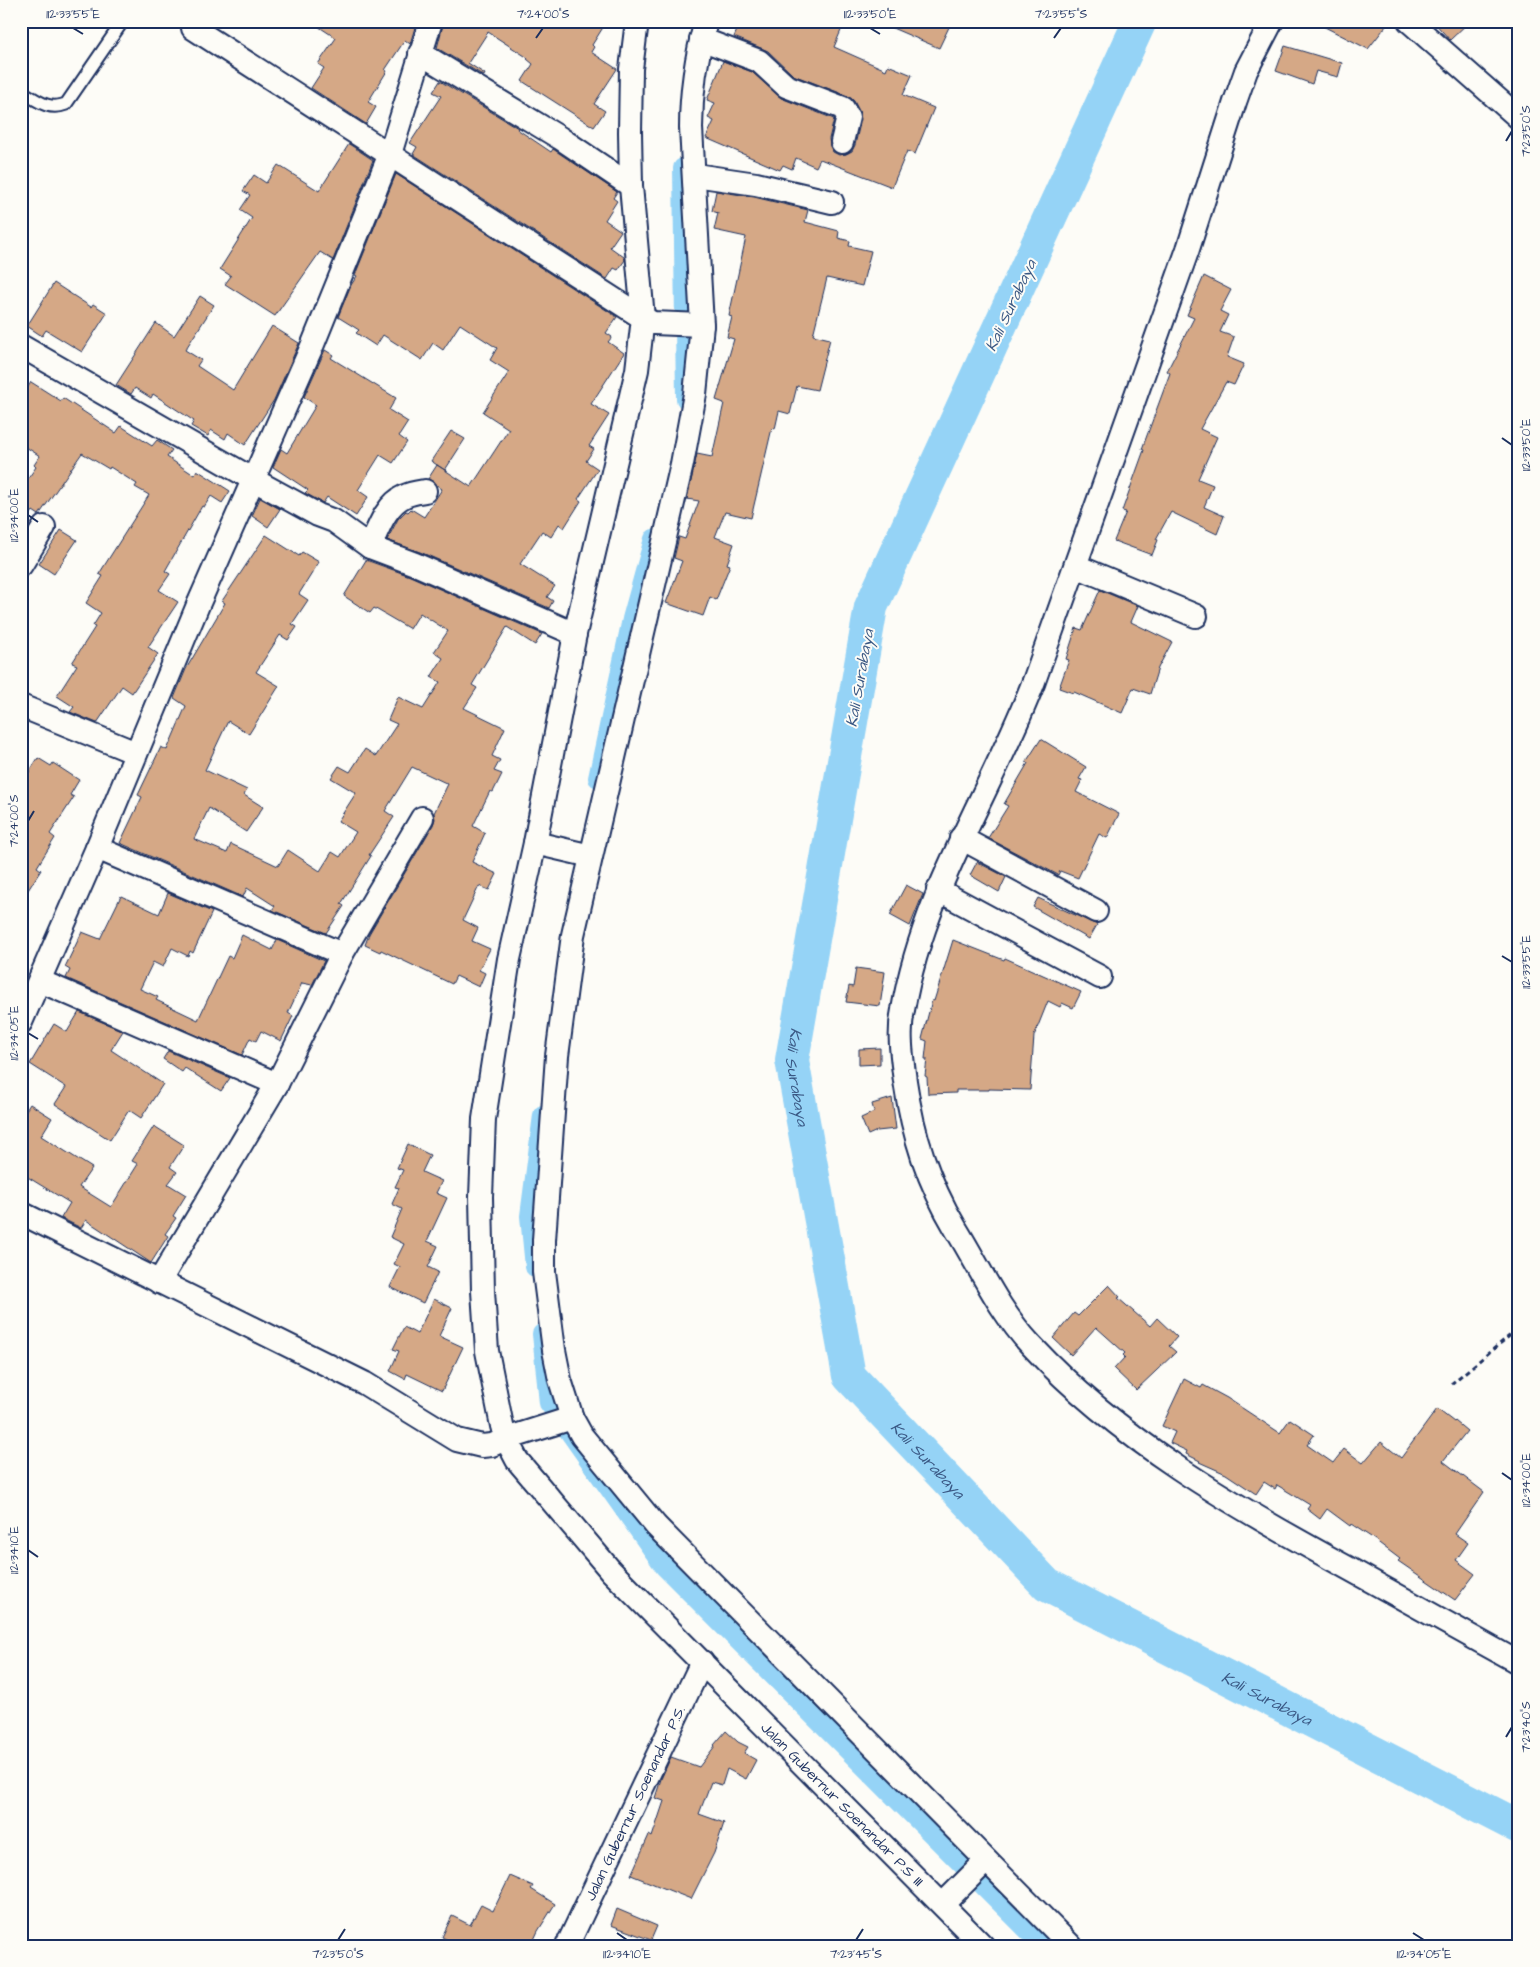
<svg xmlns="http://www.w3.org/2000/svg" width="1540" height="1967" viewBox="0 0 1540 1967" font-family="'Architects Daughter',sans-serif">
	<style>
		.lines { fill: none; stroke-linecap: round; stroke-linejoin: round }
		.canal { stroke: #95d3f6; stroke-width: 20 }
		.river { stroke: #95d3f6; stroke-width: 34 }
		.building { fill: #d5a886; stroke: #1b2f5e }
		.lane-casing { stroke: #1b2f5e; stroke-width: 15 }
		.street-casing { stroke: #1b2f5e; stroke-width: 26 }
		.path { stroke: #1b2f5e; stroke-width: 3; stroke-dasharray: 5 4; stroke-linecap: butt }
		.lane { stroke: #fdfcf7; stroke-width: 11 }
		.street { stroke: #fdfcf7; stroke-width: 22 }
		.ticks { fill: none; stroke: #1b2f5e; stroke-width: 2 }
		.labels { text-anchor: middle; stroke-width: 4; stroke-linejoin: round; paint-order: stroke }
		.street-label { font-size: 15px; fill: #1b2f5e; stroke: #fdfcf7 }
		.water-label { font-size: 16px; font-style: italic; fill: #3a5884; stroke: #fdfcf7 }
		.neatline { fill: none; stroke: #1b2f5e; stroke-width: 2 }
		.ticks-label { font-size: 12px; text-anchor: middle; fill: #1b2f5e }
	</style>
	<rect width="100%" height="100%" fill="#fdfcf7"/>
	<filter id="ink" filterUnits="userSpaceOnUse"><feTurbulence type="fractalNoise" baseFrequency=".02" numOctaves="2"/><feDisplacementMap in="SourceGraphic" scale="10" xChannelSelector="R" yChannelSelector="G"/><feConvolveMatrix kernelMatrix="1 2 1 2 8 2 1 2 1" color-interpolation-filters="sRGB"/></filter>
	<g filter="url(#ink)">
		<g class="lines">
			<path class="canal" d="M683 168 686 399
				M598 778 632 619 654 539
				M535 1267 530 1216 543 1115
				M542 1334 549 1403 665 1567 1044 1946"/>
			<path class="river" id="s1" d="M1140 21 871 607 792 1060 849 1376 1047 1585 1519 1827"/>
		</g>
		<path class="building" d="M310 21H413L416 24 410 44 405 40 385 70 387 71 368 102 376 107 366 124 311 88 324 68 318 64 336 38Z
			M444 21H607L592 45 594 47 591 52 617 69 594 104 605 111 594 127 522 81 533 64 527 59 528 58 488 32 468 63 485 74 484 76 437 48Z
			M741 21H845L834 47 886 70 888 65 912 75 903 95 934 108 915 154 907 151 892 187 820 159 816 167 796 158 792 169 783 165 780 170 706 138 714 121 708 118 715 103 707 100 723 61 752 72 781 98 834 119 829 139 830 146 833 152 839 155 846 154 852 151 855 145 861 119 859 111 854 101 848 96 793 75 768 51 734 37Z
			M876 21H942L950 25 939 48Z
			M1313 21H1390L1368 49Z
			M1433 21H1470L1450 40Z
			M1285 46 1342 63 1338 77 1316 71 1312 84 1276 71Z
			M440 81 518 128 517 129 551 152 553 149 617 192 613 198 617 201 605 220 621 231 610 247 624 257 625 260 618 270 614 268 607 279 413 154 417 147 410 143 441 96 433 92Z
			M349 144 373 160 333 260 320 252 275 316 225 284 231 276 220 269 252 218 240 210 250 195 243 191 254 175 266 183 278 165 319 191Z
			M396 174 617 317 606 333 612 337 608 342 624 353 591 404 609 415 589 446 594 449 586 461 598 469 578 499 581 501 564 528 559 524 551 537 542 531 520 564 555 586 547 597 553 601 549 608 420 552 387 540 398 519 406 511 408 512 411 509 424 517 442 489 428 479 437 465 471 487 509 429 483 412 509 372 490 360 497 348 460 324 443 350 433 343 422 360 383 335 376 346 356 333 359 330 338 317 351 285 357 276 355 275Z
			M716 191 754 197 808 210 805 222 839 231 838 238 850 241 849 246 871 251 862 286 827 278 813 335 830 339 817 390 797 386 790 414 779 411 775 429 772 428 751 518 725 512 715 537 734 544 727 564 730 565 716 600 710 597 703 616 666 603 682 561 674 558 679 537 685 539 699 501 687 499 697 454 712 457 724 403 716 400 734 339 727 337 732 317 729 316 746 237 714 230 718 213 712 211Z
			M1204 276 1231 290 1220 311 1228 315 1220 332 1234 337 1227 357 1244 364 1234 385 1226 382 1200 429 1217 437 1198 479 1213 485 1204 507 1224 516 1217 534 1171 512 1156 539 1158 540 1152 555 1114 541 1126 512 1122 511 1144 450 1142 449 1170 373 1167 371 1194 318 1187 315Z
			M54 283 91 307 93 304 107 313 82 352 46 330 42 336 27 326Z
			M200 296 214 305 185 350 201 360 197 366 233 390 272 326 299 343 274 400 245 445 228 433 225 439 211 430 208 436 191 426 194 421 153 394 151 398 135 388 131 394 116 385 156 323 174 336Z
			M325 350 333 355 331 358 396 398 389 410 408 422 399 436 407 442 393 463 380 455 358 490 368 497 356 516 327 497 323 503 305 493 308 490 273 467 281 449 287 453 316 405 304 397Z
			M31 382 61 401 63 398 116 433 121 426 152 446 157 440 172 450 167 457 194 475 197 470 230 491 222 503 211 496 204 507 202 506 165 571 170 574 159 590 178 602 148 647 158 654 132 693 122 686 97 723 70 712 74 707 57 696 77 665 72 663 95 627 93 626 101 613 86 603 103 576 99 574 149 495 135 487 137 484 110 467 109 469 82 453 39 515 33 511 21 528V489L36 467 34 465 40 456 21 444V398Z
			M451 431 465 439 445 470 431 461Z
			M260 498 280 509 268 527 252 516Z
			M61 530 77 540 54 574 39 564Z
			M266 535 299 556 302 552 319 562 299 594 308 600 292 624 297 627 288 640 280 635 256 672 279 686 249 734 228 721 205 770 247 790 244 795 263 807 246 832 209 808 194 839 227 853 231 844 278 866 288 850 320 871 332 852 340 857 356 832 338 821 356 793 331 778 339 766 350 772 365 749 376 756 397 724 388 720 398 697 423 709 440 682 431 677 443 658 434 652 448 631 420 613 410 629 374 608 370 613 344 596 366 560 410 576 542 634 535 645 507 627 472 685 477 688 464 708 505 728 492 756 500 760 494 771 502 774 493 792 490 791 473 826 485 833 472 862 497 874 489 890 479 886 463 920 478 928 472 941 490 949 479 970 485 973 479 987 456 976 452 984 381 950 380 952 365 945 369 934 433 825 435 819 434 813 448 784 412 767 385 811 394 817 369 855 371 856 341 904 344 906 326 933 272 910 275 906 247 888 243 897 120 843 142 797 138 795 161 747 167 750 186 706 174 698 186 669 225 603 222 601Z
			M1100 590 1138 606 1131 622 1172 642 1158 668 1150 694 1133 688 1122 713 1074 692 1073 693 1059 688 1069 660 1066 659 1076 628 1082 630Z
			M1041 739 1086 767 1079 779 1082 780 1076 792 1119 814 1107 838 1099 834 1078 878 1060 871 1058 875 988 838 1008 806 1004 804 1028 763 1026 762Z
			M38 758 51 766 53 763 79 780 70 795 74 797 50 834 55 838 37 867 41 870 21 901V785Z
			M977 862 1006 877 999 892 970 875Z
			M906 885 923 894 910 926 890 915Z
			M168 893 212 912 193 953 190 951 188 956 172 948 163 967 153 962 140 989 158 997 156 1000 198 1020 228 956 232 958 242 935 272 950 277 940 324 961 312 985 302 983 288 1013 293 1016 281 1041 261 1031 256 1041 250 1038 242 1055 66 978 70 970 65 967 82 932 100 939 121 896 159 914Z
			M1038 898 1097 925 1089 939 1033 907Z
			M953 940 1004 960 1005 958 1081 992 1073 1008 1062 1003 1060 1007 1048 1001 1034 1036 1030 1090 989 1089V1090H956V1093L928 1094 927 1077 925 1076 927 1059H925L927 1041 922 1039 932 1000 934 1001Z
			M856 968 885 972 880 1006 846 1002 849 986 853 987Z
			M79 1012 123 1031 111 1050 163 1084 141 1118 129 1110 110 1140 55 1104 66 1087 30 1064 54 1024 67 1032Z
			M880 1048V1064L859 1065V1049Z
			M168 1051 230 1078 221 1091 185 1068 182 1072 163 1059Z
			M892 1098 896 1129 877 1131 868 1135 861 1118 874 1112 872 1104Z
			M30 1104 52 1118 41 1136 92 1168 79 1187 111 1207 138 1164 132 1161 154 1126 184 1145 170 1167 177 1172 168 1184 186 1195 173 1216 176 1218 165 1234 168 1236 151 1263 86 1220 81 1228 61 1218 70 1203 21 1173V1118Z
			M408 1144 430 1155 422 1172 442 1181 436 1193 447 1198 427 1241 438 1246 428 1267 438 1272 423 1303 390 1287 400 1267 394 1264 404 1244 390 1237 402 1209 392 1204 399 1188 395 1187 403 1170 397 1168Z
			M1109 1285 1120 1297 1118 1298 1150 1326 1157 1318 1177 1337 1169 1346 1176 1352 1136 1390 1114 1369 1125 1357 1123 1355 1125 1353 1096 1327 1071 1355 1053 1338 1074 1313 1078 1316Z
			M434 1299 452 1308 439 1336 463 1347 442 1391 407 1374 405 1379 390 1371 399 1351 393 1349 404 1327 417 1334Z
			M1184 1379 1201 1388 1203 1385 1227 1398 1280 1433 1290 1419 1314 1435 1307 1445 1333 1463 1344 1449 1363 1463 1381 1442 1401 1458 1437 1409 1454 1422 1455 1421 1467 1431 1443 1461 1484 1492 1455 1534 1468 1543 1456 1560 1475 1574 1455 1600 1398 1561 1400 1559 1371 1537 1351 1524 1350 1526 1327 1509 1320 1519 1307 1509 1310 1505 1277 1485 1275 1489 1264 1482 1256 1494 1226 1474 1199 1462 1200 1461 1186 1454 1187 1451 1170 1443 1175 1432 1162 1426Z
			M726 1731 738 1742 748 1747 744 1753 756 1760 746 1779 727 1769 722 1785 711 1782 699 1814 724 1823 714 1853 691 1899 631 1875 649 1835 652 1837 664 1801 655 1798 661 1779 671 1757 699 1767 715 1746 714 1745Z
			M510 1876 533 1886 531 1889 555 1904 538 1931 531 1946H460L442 1937 452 1916 470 1925 481 1905 493 1911Z
			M617 1909 657 1926 651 1940 611 1925Z"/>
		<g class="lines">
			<defs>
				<path id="lane" d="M21 91C37 100 48 111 66 104L123 21"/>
				<g id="street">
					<path d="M192 21 193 28 643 318 653 323 702 325"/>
					<path id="s2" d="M637 21 631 69 630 132 631 186 643 318 637 370 575 634 535 843 509 959 484 1119 481 1197 483 1291 487 1351 502 1426 506 1439 517 1460 611 1571 983 1946"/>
					<path d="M706 21C696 57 691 92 691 128L702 325 695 394 682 464 573 935 557 1056 544 1240V1272L554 1350 560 1380 572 1418 582 1436 656 1526 1071 1946"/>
					<path d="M1272 21 1246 71 1235 102 1188 249 1034 681C992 791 923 891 903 1010 898 1034 902 1057 905 1081 913 1136 928 1182 956 1229 980 1268 999 1311 1031 1345 1119 1440 1234 1506 1346 1567 1404 1599 1461 1631 1519 1663"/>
					<path d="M1409 21 1519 118"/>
					<path d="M701 39 759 61 786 86 843 108 848 117 842 142"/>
					<path d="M420 53 560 138 631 186"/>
					<path d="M695 175 756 184 832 202"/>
					<path d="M21 346 254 480 318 515 334 521 370 547 415 564 575 634"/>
					<path d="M370 547C378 529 386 504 405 496 411 493 419 492 425 491"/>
					<path d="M21 565 44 527"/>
					<path d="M1076 566 1196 616"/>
					<path d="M21 706 136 753"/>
					<path d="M961 838 1096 911"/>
					<path d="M535 843 591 856"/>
					<path d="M97 848 342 954"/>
					<path d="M938 890 1100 977"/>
					<path d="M40 981 277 1084"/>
					<path d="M21 1022 97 848 198 605 313 344 390 154 431 21"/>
					<path d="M21 1213 364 1383 457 1440 482 1446 492 1445 506 1439 572 1418"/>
					<path d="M159 1282 277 1084 342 954 422 818"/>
					<path d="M943 1904 986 1861"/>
					<path id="s3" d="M567 1946 702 1662"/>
				</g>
			</defs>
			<use href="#lane" class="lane-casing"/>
			<use href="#street" class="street-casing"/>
			<path class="path" d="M1451 1384 1519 1328"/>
			<use href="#lane" class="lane"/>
			<use href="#street" class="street"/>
		</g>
	</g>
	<path class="ticks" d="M73 28 83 34M870 28 880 34M536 38 543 28M1054 38 1061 28M1506 141 1512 131M1502 438 1512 445M28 515 38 522M28 821 34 811M1502 956 1512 962M28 1033 38 1039M1502 1473 1512 1480M28 1550 38 1557M1506 1737 1512 1727M617 1933 627 1940M1413 1933 1424 1940M338 1940 345 1929M856 1940 863 1929"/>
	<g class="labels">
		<g class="street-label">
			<text dy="5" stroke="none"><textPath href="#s2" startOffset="1935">Jalan Gubernur Soenandar P.S III</textPath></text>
			<text dy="5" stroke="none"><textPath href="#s3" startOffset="158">Jalan Gubernur Soenandar P.S.</textPath></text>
		</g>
		<g class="water-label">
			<text transform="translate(1010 305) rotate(-65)" y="6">Kali Surabaya</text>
			<text transform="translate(859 678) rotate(-80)" y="6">Kali Surabaya</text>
			<text dy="6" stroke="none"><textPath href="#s1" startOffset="1122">Kali Surabaya</textPath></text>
			<text dy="6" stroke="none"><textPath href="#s1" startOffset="1541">Kali Surabaya</textPath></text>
			<text dy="6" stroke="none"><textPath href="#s1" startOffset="1961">Kali Surabaya</textPath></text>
		</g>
	</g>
	<rect width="1540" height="1967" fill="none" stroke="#fdfcf7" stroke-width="55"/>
	<rect x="28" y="28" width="1484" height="1912" class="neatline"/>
	<g class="ticks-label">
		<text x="73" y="18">112°33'55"E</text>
		<text x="543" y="18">7°24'00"S</text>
		<text x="870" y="18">112°33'50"E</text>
		<text x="1061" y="18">7°23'55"S</text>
		<text transform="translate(1526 131) rotate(-90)" y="4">7°23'50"S</text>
		<text transform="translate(1526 445) rotate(-90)" y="4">112°33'50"E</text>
		<text transform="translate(14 515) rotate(-90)" y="4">112°34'00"E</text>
		<text transform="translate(14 821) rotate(-90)" y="4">7°24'00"S</text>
		<text transform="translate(1526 962) rotate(-90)" y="4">112°33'55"E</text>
		<text transform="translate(14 1033) rotate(-90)" y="4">112°34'05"E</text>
		<text transform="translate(1526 1480) rotate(-90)" y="4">112°34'00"E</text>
		<text transform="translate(14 1550) rotate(-90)" y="4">112°34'10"E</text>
		<text transform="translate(1526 1727) rotate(-90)" y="4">7°23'40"S</text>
		<text x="338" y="1958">7°23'50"S</text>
		<text x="627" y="1958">112°34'10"E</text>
		<text x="856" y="1958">7°23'45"S</text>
		<text x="1424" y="1958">112°34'05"E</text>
	</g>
</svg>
